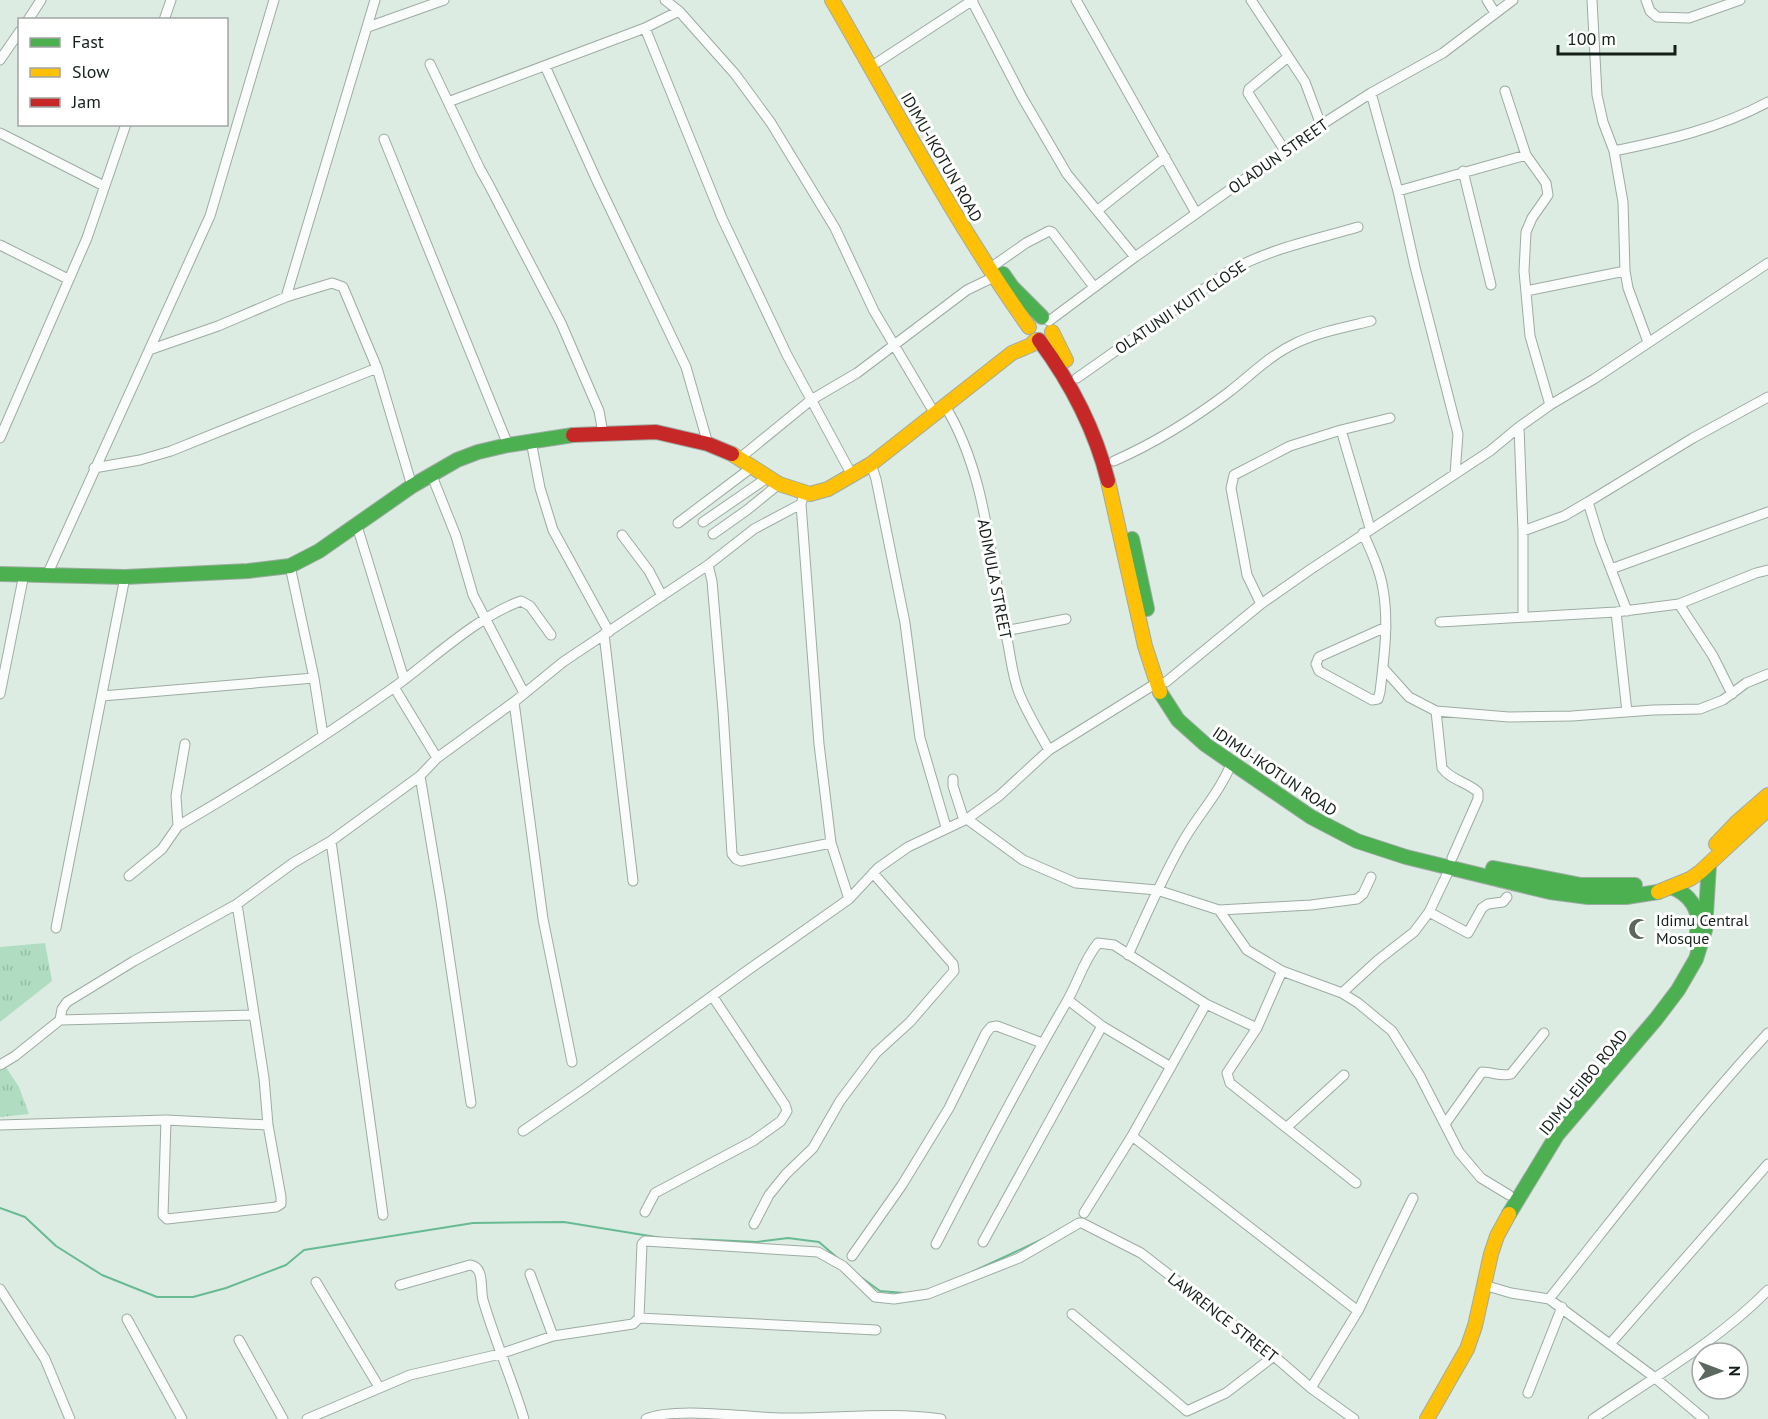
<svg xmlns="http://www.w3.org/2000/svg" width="1768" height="1419" viewBox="0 0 1768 1419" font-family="'PT Sans',sans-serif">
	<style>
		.grass { fill: url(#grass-tufts) }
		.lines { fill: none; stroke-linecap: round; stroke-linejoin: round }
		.stream { stroke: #68ba92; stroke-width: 2 }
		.street-casing { stroke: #9eaba3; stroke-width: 11 }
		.fast-casing { stroke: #9eaba3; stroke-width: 16 }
		.slow-casing { stroke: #9eaba3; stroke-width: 16 }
		.jam-casing { stroke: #9eaba3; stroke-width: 16 }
		.street { stroke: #fafcfb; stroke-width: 9 }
		.fast { stroke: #4caf50; stroke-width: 14 }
		.slow { stroke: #ffc107; stroke-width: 14 }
		.jam { stroke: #c62828; stroke-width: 14 }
		.labels { text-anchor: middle; stroke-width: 6; stroke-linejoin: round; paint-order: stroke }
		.street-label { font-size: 16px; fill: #151f19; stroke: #fff }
		.poi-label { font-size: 16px; fill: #151f19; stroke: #fff; text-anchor: start }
	</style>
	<defs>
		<pattern id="grass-tufts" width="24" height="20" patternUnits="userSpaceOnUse" patternTransform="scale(1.5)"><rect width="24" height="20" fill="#b0ddc2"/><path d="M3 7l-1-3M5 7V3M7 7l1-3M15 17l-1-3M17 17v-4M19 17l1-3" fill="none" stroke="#96bda6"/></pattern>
	</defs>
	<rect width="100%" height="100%" fill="#dcece2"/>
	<path class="grass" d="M45 943 52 981 0 1022V947Z
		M0 1058 19 1087 29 1114 0 1117Z"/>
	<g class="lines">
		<path class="stream" d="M0 1208 25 1217 56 1246 102 1275 157 1297H193L226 1288 286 1265 304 1250 473 1223 564 1222 662 1238
			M691 1239 757 1242 788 1238 819 1242 840 1260
			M972 1272 1045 1238
			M858 1275 880 1291 904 1293"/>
		<defs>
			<path id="street" d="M665 0 679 11 735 74 771 123 835 228 874 311 935 414
				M1076 0 1196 213
				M1251 0 1305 82 1321 125
				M1487 0 1495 13
				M1592 0 1597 95 1603 122 1614 151 1623 202 1625 271 1628 288 1648 342
				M1646 0 1650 11 1657 17 1689 18 1740 0
				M972 1 1022 97 1067 174 1135 257
				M28 20 41 0
				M164 20 171 0
				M368 27 444 0
				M645 28 722 218 787 355 853 477
				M0 60 20 31
				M878 62 973 0
				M430 64 480 169 489 185 561 323 599 411 603 433
				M545 66 597 181 686 367 708 444
				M1505 91 1526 155
				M1371 93 1398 191 1415 267 1458 434 1455 474
				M448 102 645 28 679 11
				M0 133 104 186
				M384 139 508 445
				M1285 151 1248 93 1249 89 1288 57
				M1614 151C1668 140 1720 128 1768 102
				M1463 171 1491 285
				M1398 191 1526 155 1546 183 1548 195 1532 218 1526 232 1524 271 1530 336 1550 405
				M1098 210 1165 157
				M0 245 68 279
				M996 264 1026 243 1049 231 1052 232 1094 287
				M1526 291 1625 271
				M286 297 332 283 343 287 377 368 412 486
				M1049 321 1135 257 1321 125 1371 93 1443 53 1513 0
				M149 350 218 326 286 297 375 0
				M1077 378 1228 272C1268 249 1314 240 1358 227
				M945 406C988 476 990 565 1008 644 1011 660 1013 678 1019 693 1027 713 1039 732 1049 750
				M1519 427 1523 531V617
				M1341 430 1370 528
				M0 438 87 238 126 124
				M531 441 540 488 553 530 609 632
				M740 458 811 400 857 373 967 290 994 277
				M1114 461C1157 442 1192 420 1229 392 1251 375 1270 355 1296 343 1319 332 1346 327 1371 321
				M871 464 876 479 905 623 920 738 946 827
				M94 468 140 460 171 451 377 368
				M432 476 456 536 473 595 524 693
				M1588 502 1693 438 1768 397
				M801 504 819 744 831 843 849 899
				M703 522 767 478
				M678 523 751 468
				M357 526 404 679
				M1523 531 1564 516 1588 502 1600 541 1627 611
				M1363 533C1371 551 1380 570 1383 589 1389 623 1384 658 1380 692L1378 699 1372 700 1319 671 1316 664 1319 657 1386 627
				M713 534 747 510 779 484
				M622 535 649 571 662 596
				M708 565 712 581 723 711 732 854 736 859 741 861 831 843
				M290 566 314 678 323 735
				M1611 569 1768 512
				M47 575 210 216 274 0
				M1261 604 1247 575 1231 488 1234 475 1290 446 1341 430 1390 418
				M1679 604 1713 656 1732 694
				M1616 612 1627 712
				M1440 622 1616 612 1679 604 1756 573 1768 570
				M1005 631 1066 619
				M604 634 633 881
				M1383 668 1409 697 1436 711 1509 717 1572 716 1653 710 1700 709 1723 700 1746 683 1768 674
				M1166 682 1261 604 1311 569 1490 451 1519 427 1550 405 1594 379 1768 263
				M394 687 437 758
				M0 694 24 574
				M102 696 314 678
				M514 702 543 919 572 1062
				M1436 711 1442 768C1451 780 1467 782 1478 792V799L1452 858
				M185 744 176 796 178 826C252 783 324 737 393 688 432 660 476 617 521 601L530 606 551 635
				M420 776 441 901 471 1103
				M953 779V786L964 820
				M967 819 1023 860 1076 883 1157 890 1219 910 1311 905 1357 899 1363 894 1371 877
				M331 841 383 1215
				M129 876 162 849 178 826
				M1219 910 1247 950 1282 971 1342 993 1358 1003 1392 1031 1420 1076 1459 1152 1481 1178 1509 1195
				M1429 912 1468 933 1482 908 1488 904 1503 902 1507 897
				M56 928 125 577
				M1128 955C1146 916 1163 875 1185 838 1200 813 1221 790 1232 762
				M1282 971 1257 1028 1227 1073 1230 1083 1356 1183
				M1342 993 1378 960 1414 932 1429 912 1450 868
				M1068 1000 1102 1026 1171 1067
				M60 1020 62 1009 67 1002 134 961 237 904 293 863 331 841 420 776 437 758 514 702 563 662 708 565 754 529 801 504 804 494
				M0 1065 15 1056 60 1020 253 1015
				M166 1120 163 1215 167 1219 276 1207 281 1204V1197L268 1125 264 1078 237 904
				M1445 1124 1482 1072C1493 1072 1501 1077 1511 1074L1544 1033
				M0 1125 166 1120 268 1125
				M1287 1127 1344 1075
				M523 1131 584 1089 748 970 849 899 878 868 908 847 967 819 999 796 1049 750 1155 684
				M1132 1136 1358 1311
				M645 1212 655 1193 753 1141 781 1121 787 1111 785 1105 713 997
				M1084 1213 1132 1136 1206 1004
				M754 1224 769 1195 786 1174 813 1148 840 1101 876 1053 910 1022 954 971 953 964 873 873
				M983 1242 1102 1026
				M936 1244C978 1163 1020 1082 1066 1003 1078 983 1083 961 1098 943L1114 945 1206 1004 1257 1028
				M852 1256 902 1185 949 1108 986 1033 991 1027 997 1026 1042 1043
				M530 1274 553 1336
				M316 1282 379 1387
				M400 1285 470 1265C485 1267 480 1289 483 1300 495 1341 512 1379 524 1419
				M1484 1285 1511 1293 1549 1299 1654 1377 1704 1419
				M0 1289 45 1359 70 1419
				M1549 1299C1621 1209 1690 1117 1768 1033
				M1072 1314 1187 1411 1226 1393 1274 1356
				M639 1318 642 1244 645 1241 818 1252 843 1266 875 1297 894 1299 928 1294 1019 1258 1079 1223H1082L1141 1253 1274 1356 1311 1388 1354 1419
				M127 1319 182 1419
				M239 1340 283 1419
				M1610 1344 1768 1164
				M1311 1388 1358 1311 1413 1198
				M1528 1393 1562 1307
				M307 1419 410 1375 500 1354 553 1336 633 1324 639 1318 876 1330
				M646 1419C676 1406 749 1418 784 1418 836 1419 889 1411 941 1419
				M1593 1419C1652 1378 1717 1342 1768 1290"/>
			<path id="fast" d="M1003 274 1012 287 1042 317
				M1132 539 1147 609
				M0 574 125 577 248 571 290 566 319 551 412 486 457 460 478 452 508 445 573 435
				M1160 692 1178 720 1206 745 1311 817 1357 841 1406 857 1550 892 1588 897H1626L1658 892
				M1493 868 1581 885H1635
				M1671 887C1690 894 1702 911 1697 932
				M1509 1214 1557 1135 1656 1019 1678 990 1696 959 1705 930 1709 864"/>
			<path id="slow" d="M832 0C896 110 955 223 1029 327
				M1052 332 1066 360
				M732 454 779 484 810 494 828 489 871 464 1012 353 1031 345 1036 340
				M1108 481 1145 646 1160 692
				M1716 844 1737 822 1768 795
				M1658 892 1690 879 1700 872 1768 809
				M1427 1419 1467 1349 1475 1326 1491 1254 1497 1236 1509 1214"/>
			<path id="jam" d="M1039 340C1071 383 1095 429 1108 481
				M573 435 656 432 708 444 732 454"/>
		</defs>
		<use href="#street" class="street-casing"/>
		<use href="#fast" class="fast-casing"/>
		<use href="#slow" class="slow-casing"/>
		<use href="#jam" class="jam-casing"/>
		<use href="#street" class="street"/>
		<use href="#fast" class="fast"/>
		<use href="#slow" class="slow"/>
		<use href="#jam" class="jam"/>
	</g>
	<defs>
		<symbol id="mosque-bare" viewBox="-9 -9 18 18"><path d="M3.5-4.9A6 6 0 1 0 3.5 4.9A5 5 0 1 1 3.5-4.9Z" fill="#5b675f" stroke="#fff" stroke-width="2.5" paint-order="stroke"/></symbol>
	</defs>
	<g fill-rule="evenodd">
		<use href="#mosque-bare" x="1624" y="914" width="30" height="30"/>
	</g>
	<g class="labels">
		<g class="street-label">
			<text transform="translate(1278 156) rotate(-35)" y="6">OLADUN STREET</text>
			<text transform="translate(942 157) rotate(60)" y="6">IDIMU-IKOTUN ROAD</text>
			<text transform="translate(1180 307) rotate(-34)" y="6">OLATUNJI KUTI CLOSE</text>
			<text transform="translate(995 579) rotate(79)" y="6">ADIMULA STREET</text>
			<text transform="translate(1275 771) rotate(34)" y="6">IDIMU-IKOTUN ROAD</text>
			<text transform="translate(1583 1082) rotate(-51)" y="6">IDIMU-EJIBO ROAD</text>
			<text transform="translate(1223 1317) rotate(38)" y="6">LAWRENCE STREET</text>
		</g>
		<g class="poi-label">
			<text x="1656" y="926">Idimu Central<tspan x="1656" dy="18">Mosque</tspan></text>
		</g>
	</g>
	<rect x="18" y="18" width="210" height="108" fill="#ffffff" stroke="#a1a5a3" stroke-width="1.5"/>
	<rect x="30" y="38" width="30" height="9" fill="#4caf50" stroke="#a1a5a3" stroke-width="1.5"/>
	<text x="72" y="48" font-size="18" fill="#151f19">Fast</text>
	<rect x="30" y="68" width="30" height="9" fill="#ffc107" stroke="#a1a5a3" stroke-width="1.5"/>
	<text x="72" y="78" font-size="18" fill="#151f19">Slow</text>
	<rect x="30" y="98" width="30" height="9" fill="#c62828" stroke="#a1a5a3" stroke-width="1.5"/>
	<text x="72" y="108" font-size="18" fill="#151f19">Jam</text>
	<g transform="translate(1720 1371) rotate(90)"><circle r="28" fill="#ffffff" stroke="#a1a5a3" stroke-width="1.5"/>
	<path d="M0-4.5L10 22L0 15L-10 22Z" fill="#5b675f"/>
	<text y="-9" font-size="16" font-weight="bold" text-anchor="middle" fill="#151f19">N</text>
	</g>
	<path d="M1558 45v9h117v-9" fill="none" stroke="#151f19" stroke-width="3"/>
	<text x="1567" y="45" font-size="18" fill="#151f19" stroke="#ffffff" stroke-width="4.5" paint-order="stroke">100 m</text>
</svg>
